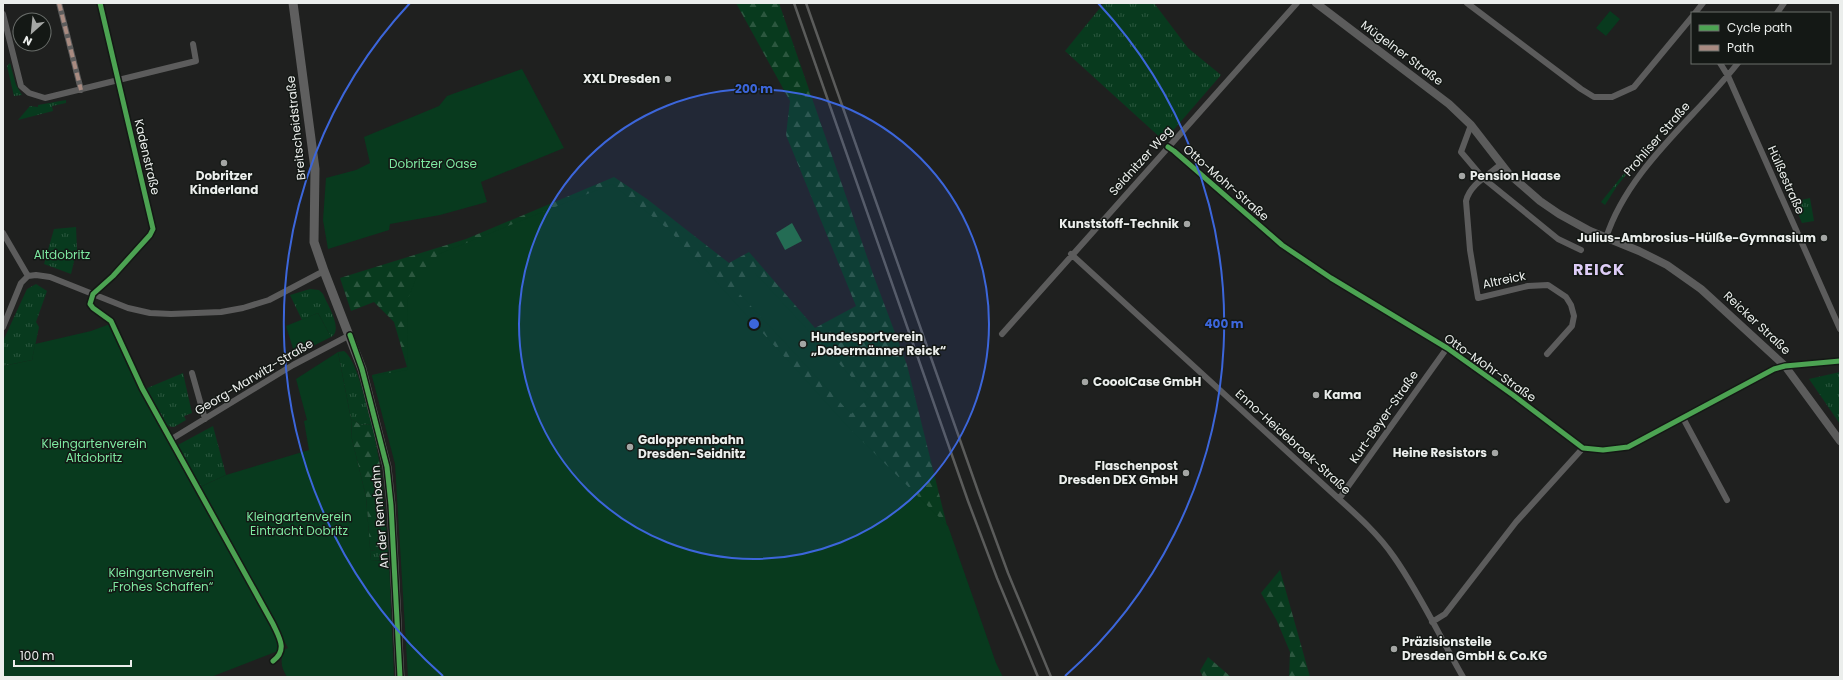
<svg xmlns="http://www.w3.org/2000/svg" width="1843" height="680" viewBox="0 0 1843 680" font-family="Poppins,sans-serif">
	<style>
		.grass { fill: url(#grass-tufts) }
		.forest { fill: url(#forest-firs) }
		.garden { fill: #083a1e }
		.water { fill: #226e41 }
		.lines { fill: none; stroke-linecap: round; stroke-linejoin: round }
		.minor { stroke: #5c5c5c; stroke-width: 6 }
		.tertiary { stroke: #5c5c5c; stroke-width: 8 }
		.secondary { stroke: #5f5f5f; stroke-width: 9 }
		.tram { stroke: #5b5c5b; stroke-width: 1 }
		.rail { stroke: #5b5c5b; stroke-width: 2.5 }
		.quiet { stroke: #a88b81; stroke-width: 4; stroke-dasharray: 8 4; stroke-linecap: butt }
		.cycleway-casing { stroke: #141815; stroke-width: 8 }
		.cycleway { stroke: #4ca352; stroke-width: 5 }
		.ring { fill: none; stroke: #3c66db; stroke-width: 2 }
		.poi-dot { fill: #a4a6a4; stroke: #141815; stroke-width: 1.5 }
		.labels { text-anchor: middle; stroke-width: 3; stroke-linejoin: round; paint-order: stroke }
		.street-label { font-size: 12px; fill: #ebeeec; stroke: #141815 }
		.poi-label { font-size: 12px; font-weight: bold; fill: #ebeeec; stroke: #141815; text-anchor: start }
		.park-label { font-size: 12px; fill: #7de8a0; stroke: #141815 }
		.district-label { font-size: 16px; font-weight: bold; letter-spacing: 1px; fill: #decdf7; stroke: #141815 }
		.centre { fill: #3c66db; stroke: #141815; stroke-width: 2 }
		.ring-label { font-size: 12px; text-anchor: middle; font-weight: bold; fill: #3c66db; stroke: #141815; stroke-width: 3; stroke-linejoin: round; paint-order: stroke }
	</style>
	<defs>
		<pattern id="grass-tufts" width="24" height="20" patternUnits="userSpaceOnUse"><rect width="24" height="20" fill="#083a1e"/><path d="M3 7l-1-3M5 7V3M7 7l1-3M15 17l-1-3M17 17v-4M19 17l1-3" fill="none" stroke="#2c573f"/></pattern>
		<pattern id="forest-firs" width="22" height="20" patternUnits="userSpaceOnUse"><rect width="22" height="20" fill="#083a1e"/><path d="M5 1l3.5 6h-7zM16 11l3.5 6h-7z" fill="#2c573f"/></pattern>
	</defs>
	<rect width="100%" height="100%" fill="#1f201f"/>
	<path class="grass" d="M1104 3H1154L1188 48 1221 75 1164 141 1065 51Z
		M10 63 16 85 22 95 14 96 7 66Z
		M66 100V103L52 106 53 111 18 120 30 106 38 107V105Z
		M1642 151 1644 153 1617 186 1605 205 1601 202Z
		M1810 198 1814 221 1802 223 1793 202Z
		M76 227 77 249 71 274 44 264 54 229Z
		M36 284 47 291 36 322 39 327 32 360 3 366V341L27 289Z
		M310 289 319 290 323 294C327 304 344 330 331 337L318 313 302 320 290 295Z
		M344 351C358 361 366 407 372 424L361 425 351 419 338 352Z
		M1840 372V424L1809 379Z
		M183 373 192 413 184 416 186 420 174 427 166 426 145 389Z
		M213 426 226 475 200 487 176 446Z
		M385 511 389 561 371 560 370 551 376 550 379 546 382 516Z"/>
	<path class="forest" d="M736 3H779L873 274 907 365 956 562 396 464 372 375 407 367 394 322 374 302 351 311 340 278 466 239 614 177 647 199 729 263 749 252 815 328 856 306 786 135 790 101Z
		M351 419 361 425 372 424 381 470 385 511 382 516 379 546 376 550 370 551 366 497 352 439Z
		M1280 570 1310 677H1289L1290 652 1277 621 1261 593Z
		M1208 657 1231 677H1203L1200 671Z"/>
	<path class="garden" d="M1610 11 1620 19 1606 36 1596 28Z
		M522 69 564 148 481 182 487 202 440 215 390 224 389 230 328 249 323 220 326 178 356 170 370 163 364 137 439 106 447 96Z
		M612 184 669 230 851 430 948 526 996 663 1003 677H408L395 464 372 376 407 370 408 299 417 276 439 254Z
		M755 273 870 397 851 414 737 291Z
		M318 313 331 337 295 355 286 326Z
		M110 324C120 346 130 369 141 391 185 475 235 555 278 639L279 644 278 651 211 677H3V366L32 360 35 344 91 331Z
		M338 352 351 419 352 439 366 497 371 560 389 561 394 677H287C281 667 280 661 284 650L288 648 200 487 226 475 309 450 304 421 307 420 296 379Z"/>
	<path class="water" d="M792 223 802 241 785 250 776 233Z"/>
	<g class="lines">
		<path class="minor" d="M59 3 81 90
			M1467 3 1581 89 1594 97H1612L1634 87 1692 17
			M1695 13 1703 3
			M1777 13 1784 3
			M3 14 21 86 29 93 45 98 196 61 193 44
			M1720 63 1728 76 1840 329
			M1471 125 1461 152 1483 178 1558 239 1581 250
			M1168 147 1174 151 1282 245 1331 278 1447 348 1513 395 1583 448 1603 450 1628 447 1774 369 1785 366 1840 361
			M1501 164C1489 175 1470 184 1466 201L1470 250 1478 298 1528 286 1548 285 1566 297 1571 305 1574 316 1572 326 1547 354
			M3 233 28 276
			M1606 238C1628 169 1694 119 1738 63
			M1071 254 1339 499C1359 517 1379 535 1394 557 1420 594 1440 637 1463 677
			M28 276 36 275 50 277 128 308 150 313 171 314 221 312 243 308 269 300 324 271
			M93 294 113 276 150 235 153 229 100 3
			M3 327 21 283 28 276
			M1002 334 1297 3
			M192 373 205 419
			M1683 418 1727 500
			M170 440 293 365 350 335
			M1339 499 1447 348
			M1432 622 1445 614 1516 522 1583 448"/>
		<path class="tertiary" d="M1316 3 1449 104 1471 125 1509 174 1540 201 1559 214 1590 231 1639 251 1667 265 1701 289 1785 366 1840 441"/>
		<path class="secondary" d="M293 3 315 169 314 242 324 271 362 369 387 467 391 505 400 677"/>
		<path class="tram" d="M1314 3 1461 117 1509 176 1539 202 1574 225 1657 261 1689 282 1711 299 1783 366 1840 443"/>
		<path class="rail" d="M794 3 968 501 997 578 1038 677
			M806 3 979 494 1008 573 1051 677"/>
		<path class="quiet" d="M59 3 81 90"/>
		<defs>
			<path id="cycleway" d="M100 3 153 229 150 235 113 276 93 294 90 304 93 308 111 321 142 388 273 624C279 637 288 650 273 661
				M1168 147 1174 151 1282 245 1331 278 1447 348 1513 395 1583 448 1603 450 1628 447 1774 369 1785 366 1840 361
				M350 335 362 369 387 467 391 505 400 677"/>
		</defs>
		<use href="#cycleway" class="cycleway-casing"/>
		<use href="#cycleway" class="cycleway"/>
	</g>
	<circle cx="754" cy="324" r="235" fill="#3c66db" fill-opacity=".12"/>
	<g class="ring">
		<circle cx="754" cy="324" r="235"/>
		<path d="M443 676A470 470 0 0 1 410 3M1098 3A470 470 0 0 1 1065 676"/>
	</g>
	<g class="poi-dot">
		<circle cx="668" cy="79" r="4"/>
		<circle cx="224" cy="163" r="4"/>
		<circle cx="1462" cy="176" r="4"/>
		<circle cx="1187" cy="224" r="4"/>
		<circle cx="1824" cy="238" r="4"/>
		<circle cx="803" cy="344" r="4"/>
		<circle cx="1085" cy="382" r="4"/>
		<circle cx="1316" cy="395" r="4"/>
		<circle cx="630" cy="447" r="4"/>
		<circle cx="1495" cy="453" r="4"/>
		<circle cx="1186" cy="473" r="4"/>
		<circle cx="1394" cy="649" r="4"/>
	</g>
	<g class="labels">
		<g class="street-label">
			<text transform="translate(1402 53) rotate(37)" y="4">Mügelner Straße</text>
			<text transform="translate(296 128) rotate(-96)" y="4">Breitscheidstraße</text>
			<text transform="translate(1657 139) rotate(-49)" y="4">Prohliser Straße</text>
			<text transform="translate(147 157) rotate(77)" y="4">Kadenstraße</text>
			<text transform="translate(1141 161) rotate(-48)" y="4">Seidnitzer Weg</text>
			<text transform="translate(1786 180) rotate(66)" y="4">Hülßestraße</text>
			<text transform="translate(1226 183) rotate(41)" y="4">Otto-Mohr-Straße</text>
			<text transform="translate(1504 280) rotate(-12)" y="4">Altreick</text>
			<text transform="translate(1757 323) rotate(43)" y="4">Reicker Straße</text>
			<text transform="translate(1490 368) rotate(35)" y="4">Otto-Mohr-Straße</text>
			<text transform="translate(254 377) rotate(-31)" y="4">Georg-Marwitz-Straße</text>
			<text transform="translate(1384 417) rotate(-55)" y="4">Kurt-Beyer-Straße</text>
			<text transform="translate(1293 442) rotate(42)" y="4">Enno-Heidebroek-Straße</text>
			<text transform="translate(380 517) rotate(-95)" y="4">An der Rennbahn</text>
		</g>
		<g class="poi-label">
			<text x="660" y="83" text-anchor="end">XXL Dresden</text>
			<text x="224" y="180" text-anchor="middle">Dobritzer<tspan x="224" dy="14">Kinderland</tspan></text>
			<text x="1470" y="180">Pension Haase</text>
			<text x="1179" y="228" text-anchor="end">Kunststoff-Technik</text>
			<text x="1816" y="242" text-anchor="end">Julius-Ambrosius-Hülße-Gymnasium</text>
			<text x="811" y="341">Hundesportverein<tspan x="811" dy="14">„Dobermänner Reick“</tspan></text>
			<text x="1093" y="386">CooolCase GmbH</text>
			<text x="1324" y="399">Kama</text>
			<text x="638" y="444">Galopprennbahn<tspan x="638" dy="14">Dresden-Seidnitz</tspan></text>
			<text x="1487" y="457" text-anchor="end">Heine Resistors</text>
			<text x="1178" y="470" text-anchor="end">Flaschenpost<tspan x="1178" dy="14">Dresden DEX GmbH</tspan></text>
			<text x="1402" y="646">Präzisionsteile<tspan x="1402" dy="14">Dresden GmbH &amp; Co.KG</tspan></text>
		</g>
		<g class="park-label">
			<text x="433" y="168">Dobritzer Oase</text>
			<text x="62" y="259">Altdobritz</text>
			<text x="94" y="448">Kleingartenverein<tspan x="94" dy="14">Altdobritz</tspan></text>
			<text x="299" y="521">Kleingartenverein<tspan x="299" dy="14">Eintracht Dobritz</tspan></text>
			<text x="161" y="577">Kleingartenverein<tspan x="161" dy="14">„Frohes Schaffen“</tspan></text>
		</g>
		<g class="district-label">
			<text x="1599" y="275">REICK</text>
		</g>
	</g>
	<circle cx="754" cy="324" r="6" class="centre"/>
	<g class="ring-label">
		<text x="754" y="93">200 m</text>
		<text x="1224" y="328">400 m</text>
	</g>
	<rect width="1843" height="680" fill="none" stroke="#ebeeec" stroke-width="8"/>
	<rect x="1691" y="12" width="140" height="52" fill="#141815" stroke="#6a6e6b"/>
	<rect x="1699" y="25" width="20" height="6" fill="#4ca352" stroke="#6a6e6b"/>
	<text x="1727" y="32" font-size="12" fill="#ebeeec">Cycle path</text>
	<rect x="1699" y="45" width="20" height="6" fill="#a88b81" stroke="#6a6e6b"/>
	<text x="1727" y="52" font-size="12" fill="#ebeeec">Path</text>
	<g transform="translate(32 32) rotate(207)"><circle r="19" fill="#141815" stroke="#6a6e6b"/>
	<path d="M0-3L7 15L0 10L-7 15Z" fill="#a4a6a4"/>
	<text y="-6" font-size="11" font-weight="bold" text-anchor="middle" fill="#ebeeec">N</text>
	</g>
	<path d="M14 660v6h117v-6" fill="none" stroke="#ebeeec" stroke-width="2"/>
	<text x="20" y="660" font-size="12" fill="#ebeeec" stroke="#141815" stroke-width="3" paint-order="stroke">100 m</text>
</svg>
